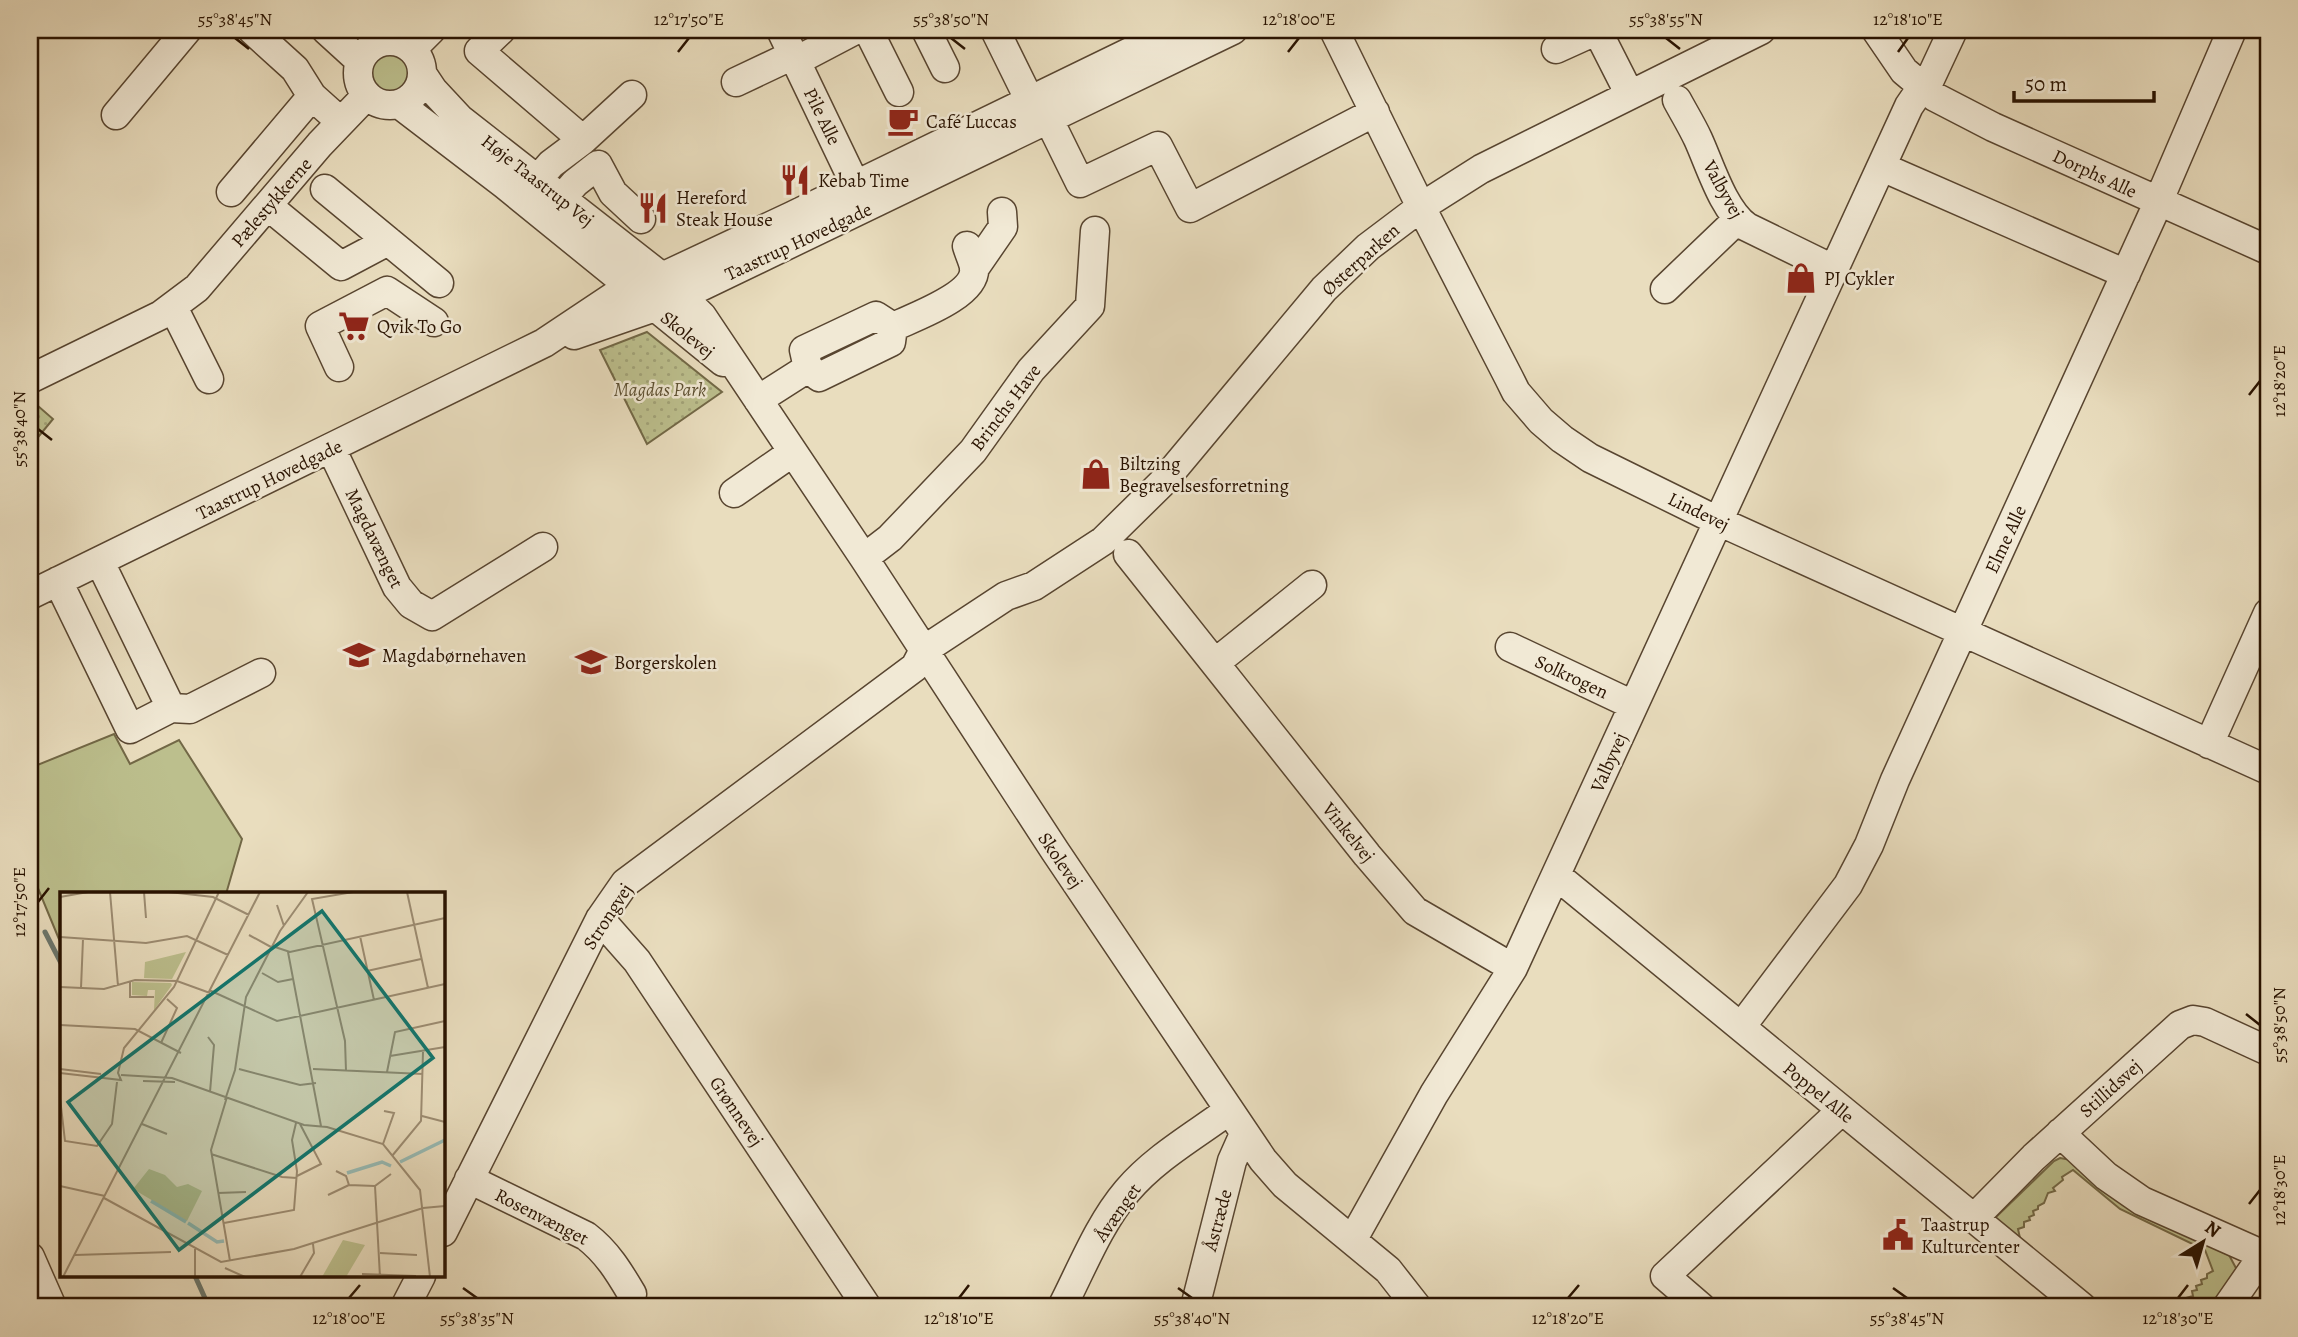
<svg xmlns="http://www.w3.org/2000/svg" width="2298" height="1337" viewBox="0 0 2298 1337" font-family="Alegreya,serif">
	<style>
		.green { fill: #bcbf8d; stroke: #726846; stroke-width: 2 }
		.park { fill: url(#park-dots); stroke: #726846; stroke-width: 2 }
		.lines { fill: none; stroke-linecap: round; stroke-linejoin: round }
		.stream { stroke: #6b776d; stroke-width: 5 }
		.minor-casing { stroke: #584530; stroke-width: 31 }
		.minor { stroke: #f1e9d5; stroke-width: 28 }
		.ticks { fill: none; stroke: #281200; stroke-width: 2.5 }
		.labels { text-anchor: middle; stroke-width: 5; stroke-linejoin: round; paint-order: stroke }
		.street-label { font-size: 19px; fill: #281200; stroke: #f1e9d5 }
		.poi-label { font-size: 19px; fill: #281200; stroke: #f1e9d5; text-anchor: start }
		.park-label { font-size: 19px; font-style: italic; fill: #5c4f31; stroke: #f1e9d5 }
		.inset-river { fill: none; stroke: #97bbb5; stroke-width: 3.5 }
		.inset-road { fill: none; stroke: #9c8c72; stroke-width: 2 }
		.view { fill: #0f766e; fill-opacity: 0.15; stroke: #0f766e; stroke-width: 3.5 }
		.inset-edge { fill: none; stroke: #281200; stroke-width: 3.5 }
		.neatline { fill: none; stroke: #281200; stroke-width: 2.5 }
		.ticks-label { font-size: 18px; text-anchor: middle; fill: #281200 }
	</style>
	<defs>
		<pattern id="park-dots" width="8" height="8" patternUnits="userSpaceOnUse" patternTransform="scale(1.75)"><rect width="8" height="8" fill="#bcbf8d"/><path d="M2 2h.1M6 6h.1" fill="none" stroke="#a2a378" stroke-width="1.8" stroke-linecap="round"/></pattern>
	</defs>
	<rect width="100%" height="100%" fill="#e9ddbe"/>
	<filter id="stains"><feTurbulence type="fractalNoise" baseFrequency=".00286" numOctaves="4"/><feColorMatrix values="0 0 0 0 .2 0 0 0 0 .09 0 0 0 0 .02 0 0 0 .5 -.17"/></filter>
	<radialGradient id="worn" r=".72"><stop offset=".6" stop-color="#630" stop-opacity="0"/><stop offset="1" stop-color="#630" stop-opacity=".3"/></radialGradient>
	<path class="green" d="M371 75a21 21 0 1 1 42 0a21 21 0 1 1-42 0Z
		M114 734 130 764 179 740 242 839 226 894H61V944L30 869V768Z
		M2060 1158 2071 1160 2162 1224 2229 1255 2237 1270 2210 1307H2183L2182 1303 2187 1302 2186 1298 2193 1296 2192 1291 2197 1290 2196 1286 2202 1284 2201 1280 2207 1278V1274L2213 1271 2205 1250 2120 1209 2073 1170 2062 1177 2063 1180 2053 1188 2055 1191 2048 1193 2044 1203 2038 1206V1209L2033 1211 2034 1215 2029 1217 2030 1220 2024 1222V1227L2018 1229 2020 1238 1995 1218 2054 1161Z"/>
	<path class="park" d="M647 332 722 392 647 444 600 350Z
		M30 399 53 419 30 447Z"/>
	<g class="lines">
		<path class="stream" d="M45 932 61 963
			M195 1276 209 1307"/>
		<defs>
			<path id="minor" d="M252 30 295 69 312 96 341 122
				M326 30 360 61
				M501 30 479 51 583 140 551 164 538 179
				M781 30 863 201
				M868 30 899 92
				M926 30 945 68
				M995 30 1030 101
				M1334 30 1421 207 1509 378 1516 392 1541 421 1562 439 1590 458 1718 521 2268 770
				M1597 30 1630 95
				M1876 30 1904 71 1935 97 1993 127 2268 250
				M358 73a32 32 0 1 1 64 0a32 32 0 1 1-64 0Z
				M412 49 431 30
				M1556 49 1598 30
				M796 61 855 30
				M423 75 433 90 460 119 662 277 702 316 864 558 1055 851 1263 1160 1285 1185 1388 1270 1417 1307
				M736 82 793 55
				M1925 90 1953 30
				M1677 100C1684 113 1692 126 1698 139 1710 165 1723 210 1747 227L1835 270
				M399 104 505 185 723 362
				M116 115 187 30
				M1049 120 1080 183 1158 146 1190 208 1375 112
				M583 140 632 95
				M1882 167 2126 274
				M325 189 439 283
				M231 192 312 96
				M562 198 575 183 598 165 613 193 641 219
				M268 206 341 266 388 241
				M974 269 1003 227 1002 212
				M1665 289 1738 219
				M173 307 209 379
				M876 316 893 327 891 342 819 377 808 368 804 350Z
				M893 327C914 317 978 295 974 267 973 261 969 253 967 246
				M574 335 655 307 696 289 1233 30
				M339 367 320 326 387 291 434 322
				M30 379 161 315 197 288 320 144 367 95
				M758 400 808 368
				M331 448 397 587 411 604 432 616 543 547
				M734 493 793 452
				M1128 554 1367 855 1415 911 1513 968
				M864 558 890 538 973 451 1031 370 1090 306 1095 231
				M58 581 130 729 171 708 100 562
				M30 595 544 343 613 297 662 277 792 216 1175 30
				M1510 647 1633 705
				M1215 663 1312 585
				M171 708 190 709 261 673
				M2209 744 2268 613
				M1557 876 2082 1307
				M600 919 637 961 867 1307
				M1741 1027 1848 885 1869 845 1895 780 2153 214 2232 30
				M2060 1133 2106 1176 2142 1201 2268 1257
				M469 1179 586 1236C607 1252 619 1272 632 1294
				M1973 1219 2034 1157 2180 1025 2193 1020 2205 1022 2268 1051
				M443 1232 600 919 625 883 915 667 924 650 1006 596 1034 586 1103 541 1162 483 1324 289 1368 247 1421 207 1481 169 1761 30
				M1353 1239 1434 1094 1513 968 1909 106 1922 87
				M30 1257 52 1307
				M405 1307 421 1276
				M1062 1307C1082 1268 1099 1224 1127 1191 1155 1158 1194 1136 1228 1111
				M1195 1307 1232 1161 1244 1134
				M1701 1307 1665 1276 1842 1110
				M2227 1307 2263 1255"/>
		</defs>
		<use href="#minor" class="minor-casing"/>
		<use href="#minor" class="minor"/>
	</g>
	<path class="ticks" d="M235 38 249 49M951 38 965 49M1666 38 1680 49M678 52 689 38M1288 52 1299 38M1898 52 1908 38M2249 395 2260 381M38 429 52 440M38 902 49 888M2246 1014 2260 1025M2249 1204 2260 1190M463 1288 477 1298M1178 1288 1192 1298M1893 1288 1907 1298M349 1298 360 1285M959 1298 969 1285M1568 1298 1579 1285M2178 1298 2188 1285"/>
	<defs>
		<symbol id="cafe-bare" viewBox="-9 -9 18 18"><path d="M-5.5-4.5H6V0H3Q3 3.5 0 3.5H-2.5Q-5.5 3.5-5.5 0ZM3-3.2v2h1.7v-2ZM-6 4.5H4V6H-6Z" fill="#8f2418" stroke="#f1e9d5" stroke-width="2.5" paint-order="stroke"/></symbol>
		<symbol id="restaurant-bare" viewBox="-9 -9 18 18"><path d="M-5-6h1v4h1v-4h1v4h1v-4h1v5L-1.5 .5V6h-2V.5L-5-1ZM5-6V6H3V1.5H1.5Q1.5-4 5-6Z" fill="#8f2418" stroke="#f1e9d5" stroke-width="2.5" paint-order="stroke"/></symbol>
		<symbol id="shop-bare" viewBox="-9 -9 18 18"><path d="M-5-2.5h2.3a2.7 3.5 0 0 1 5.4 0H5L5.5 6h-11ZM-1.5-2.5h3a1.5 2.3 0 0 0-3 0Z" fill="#8f2418" stroke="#f1e9d5" stroke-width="2.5" paint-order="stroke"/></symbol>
		<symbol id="supermarket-bare" viewBox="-9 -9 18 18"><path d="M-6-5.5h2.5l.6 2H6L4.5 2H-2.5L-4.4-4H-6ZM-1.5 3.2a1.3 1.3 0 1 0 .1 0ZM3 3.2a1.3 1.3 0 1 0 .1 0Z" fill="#8f2418" stroke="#f1e9d5" stroke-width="2.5" paint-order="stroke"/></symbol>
		<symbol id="school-bare" viewBox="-9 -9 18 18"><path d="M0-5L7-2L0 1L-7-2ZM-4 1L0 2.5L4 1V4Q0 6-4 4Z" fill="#8f2418" stroke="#f1e9d5" stroke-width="2.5" paint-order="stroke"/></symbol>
		<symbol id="civic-bare" viewBox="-9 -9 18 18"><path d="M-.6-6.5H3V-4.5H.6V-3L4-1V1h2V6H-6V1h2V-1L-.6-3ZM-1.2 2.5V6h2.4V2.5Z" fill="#8f2418" stroke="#f1e9d5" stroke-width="2.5" paint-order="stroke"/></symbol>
	</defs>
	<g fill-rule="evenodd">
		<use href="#cafe-bare" x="881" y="99" width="44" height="44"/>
		<use href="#restaurant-bare" x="773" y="158" width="44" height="44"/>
		<use href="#restaurant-bare" x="631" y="186" width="44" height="44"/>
		<use href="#shop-bare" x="1779" y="256" width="44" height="44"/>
		<use href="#supermarket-bare" x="332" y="304" width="44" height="44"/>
		<use href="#shop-bare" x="1074" y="452" width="44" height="44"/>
		<use href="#school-bare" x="337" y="633" width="44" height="44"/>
		<use href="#school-bare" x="569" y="640" width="44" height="44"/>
		<use href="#civic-bare" x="1876" y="1213" width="44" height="44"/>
	</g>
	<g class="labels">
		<g class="street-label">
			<text transform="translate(823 116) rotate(64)" y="7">Pile Alle</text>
			<text transform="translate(2095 173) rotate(25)" y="7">Dorphs Alle</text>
			<text transform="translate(538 180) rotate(38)" y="7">Høje Taastrup Vej</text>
			<text transform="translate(1724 189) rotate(61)" y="7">Valbyvej</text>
			<text transform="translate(271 202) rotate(-49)" y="7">Pælestykkerne</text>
			<text transform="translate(798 241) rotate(-25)" y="7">Taastrup Hovedgade</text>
			<text transform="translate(1360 259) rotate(-42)" y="7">Østerparken</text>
			<text transform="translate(688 334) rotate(39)" y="7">Skolevej</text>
			<text transform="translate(1005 407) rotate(-53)" y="7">Brinchs Have</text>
			<text transform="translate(269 479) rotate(-26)" y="7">Taastrup Hovedgade</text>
			<text transform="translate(1699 511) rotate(26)" y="7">Lindevej</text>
			<text transform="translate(375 538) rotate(64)" y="7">Magdavænget</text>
			<text transform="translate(2005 539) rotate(-65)" y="7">Elme Alle</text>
			<text transform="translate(1572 676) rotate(25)" y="7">Solkrogen</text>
			<text transform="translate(1608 762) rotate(-66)" y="7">Valbyvej</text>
			<text transform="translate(1349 832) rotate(51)" y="7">Vinkelvej</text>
			<text transform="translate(1061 860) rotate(56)" y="7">Skolevej</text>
			<text transform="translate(607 916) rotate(-57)" y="7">Strongvej</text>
			<text transform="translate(2110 1088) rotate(-42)" y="7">Stillidsvej</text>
			<text transform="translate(1819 1092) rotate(39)" y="7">Poppel Alle</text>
			<text transform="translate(737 1111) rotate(56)" y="7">Grønnevej</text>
			<text transform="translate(1117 1212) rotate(-55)" y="7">Åvænget</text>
			<text transform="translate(542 1216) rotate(27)" y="7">Rosenvænget</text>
			<text transform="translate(1217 1220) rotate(-75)" y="7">Åstræde</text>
		</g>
		<g class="poi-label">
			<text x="926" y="128">Café Luccas</text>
			<text x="818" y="187">Kebab Time</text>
			<text x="676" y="204">Hereford<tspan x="676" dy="22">Steak House</tspan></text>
			<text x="1824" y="285">PJ Cykler</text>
			<text x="377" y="333">Qvik To Go</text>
			<text x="1119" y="470">Biltzing<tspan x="1119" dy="22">Begravelsesforretning</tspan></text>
			<text x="382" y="662">Magdabørnehaven</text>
			<text x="614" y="669">Borgerskolen</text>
			<text x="1921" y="1231">Taastrup<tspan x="1921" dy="22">Kulturcenter</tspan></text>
		</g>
		<g class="park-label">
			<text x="660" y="396">Magdas Park</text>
		</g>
	</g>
	<g transform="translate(60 892)">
		<rect width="385" height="385" fill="#e9ddbe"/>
		<path d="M89 277 105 283 117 295 128 292 142 299 127 329 73 297ZM283 348 305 353 286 385H262Z" fill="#bcbf8d"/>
		<path d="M126 60 112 87 84 86 85 70ZM72 90 111 91 112 93 94 118 95 98H88L87 104 72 103Z" fill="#bcbf8d"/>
		<path class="inset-river" d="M340 270 385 248M287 281 322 270 331 274M91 309 126 330M128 331 157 350 164 349"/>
		<path class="inset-road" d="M50 0 58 94M84 0 86 26M109 0 153 5 189 23M347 0 368 96M0 5 28 0M217 13 224 34M189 43 211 55M300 44 314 108M0 45 86 51 127 44 168 63M212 54 230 60 385 26M228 60 261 234M307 79 361 67M202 81 218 90 233 87M70 89V105H94M0 95 44 97 75 88 117 89 150 101M21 96 23 47M149 98 217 129 385 92M0 133 75 137 121 161M148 145 154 153 150 200M101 151 117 116 107 107M330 164 385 155M0 177 41 182M179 177 240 193 256 191M253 177 363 182M286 179 285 149 252 7 293 0M327 180 335 140 385 129M0 181 61 188 58 181 64 156 114 95 159 0M61 183 112 186 244 233 267 235 323 252 360 298 370 385M83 189 115 190M167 205 151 258 170 369M0 206 5 249 37 254 52 232 57 190M165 208 175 178 186 105 220 39 248 0M362 224 385 230M82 232 107 242M323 252 334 221 324 219M151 262 222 285 237 286M332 264 361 229 363 160M276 279 286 284 289 293 315 294M237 284 261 272 240 232M0 294 45 304M158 301 186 300M268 303 289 293M44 306 161 370 234 357 363 316 385 314M164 331 234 318 237 279 232 248 236 231M320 361 357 363M15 363 111 360M165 376 185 385M302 382 356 384M3 385 200 0M135 385V357M240 385 254 361 253 352M320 385 315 294 331 282"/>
		<path class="view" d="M262 19 373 166 119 358 8 210Z"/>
		<rect width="385" height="385" class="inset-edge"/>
	</g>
	<rect width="2298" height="1337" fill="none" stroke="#e9ddbe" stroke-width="77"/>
	<g transform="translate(2203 1242) rotate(37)" stroke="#f1e9d5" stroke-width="5" paint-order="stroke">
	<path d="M0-5L12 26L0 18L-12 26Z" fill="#281200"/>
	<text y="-10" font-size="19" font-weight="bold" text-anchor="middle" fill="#281200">N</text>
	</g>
	<path d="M2014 91v10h140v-10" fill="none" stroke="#281200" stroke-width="3.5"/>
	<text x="2025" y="91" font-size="21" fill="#281200" stroke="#f1e9d5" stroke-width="5" paint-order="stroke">50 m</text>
	<rect x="38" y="38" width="2222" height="1260" class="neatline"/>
	<g class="ticks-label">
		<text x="235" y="25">55°38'45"N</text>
		<text x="689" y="25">12°17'50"E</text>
		<text x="951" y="25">55°38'50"N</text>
		<text x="1299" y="25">12°18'00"E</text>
		<text x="1666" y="25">55°38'55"N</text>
		<text x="1908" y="25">12°18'10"E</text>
		<text transform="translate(2279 381) rotate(-90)" y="6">12°18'20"E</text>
		<text transform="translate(19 429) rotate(-90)" y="6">55°38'40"N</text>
		<text transform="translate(19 902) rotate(-90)" y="6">12°17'50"E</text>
		<text transform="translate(2279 1025) rotate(-90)" y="6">55°38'50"N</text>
		<text transform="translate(2279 1190) rotate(-90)" y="6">12°18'30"E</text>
		<text x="349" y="1324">12°18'00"E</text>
		<text x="477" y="1324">55°38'35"N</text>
		<text x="959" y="1324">12°18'10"E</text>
		<text x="1192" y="1324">55°38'40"N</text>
		<text x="1568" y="1324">12°18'20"E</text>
		<text x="1907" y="1324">55°38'45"N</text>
		<text x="2178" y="1324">12°18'30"E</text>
	</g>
	<rect width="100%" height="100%" filter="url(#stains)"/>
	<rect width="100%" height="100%" fill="url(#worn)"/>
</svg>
